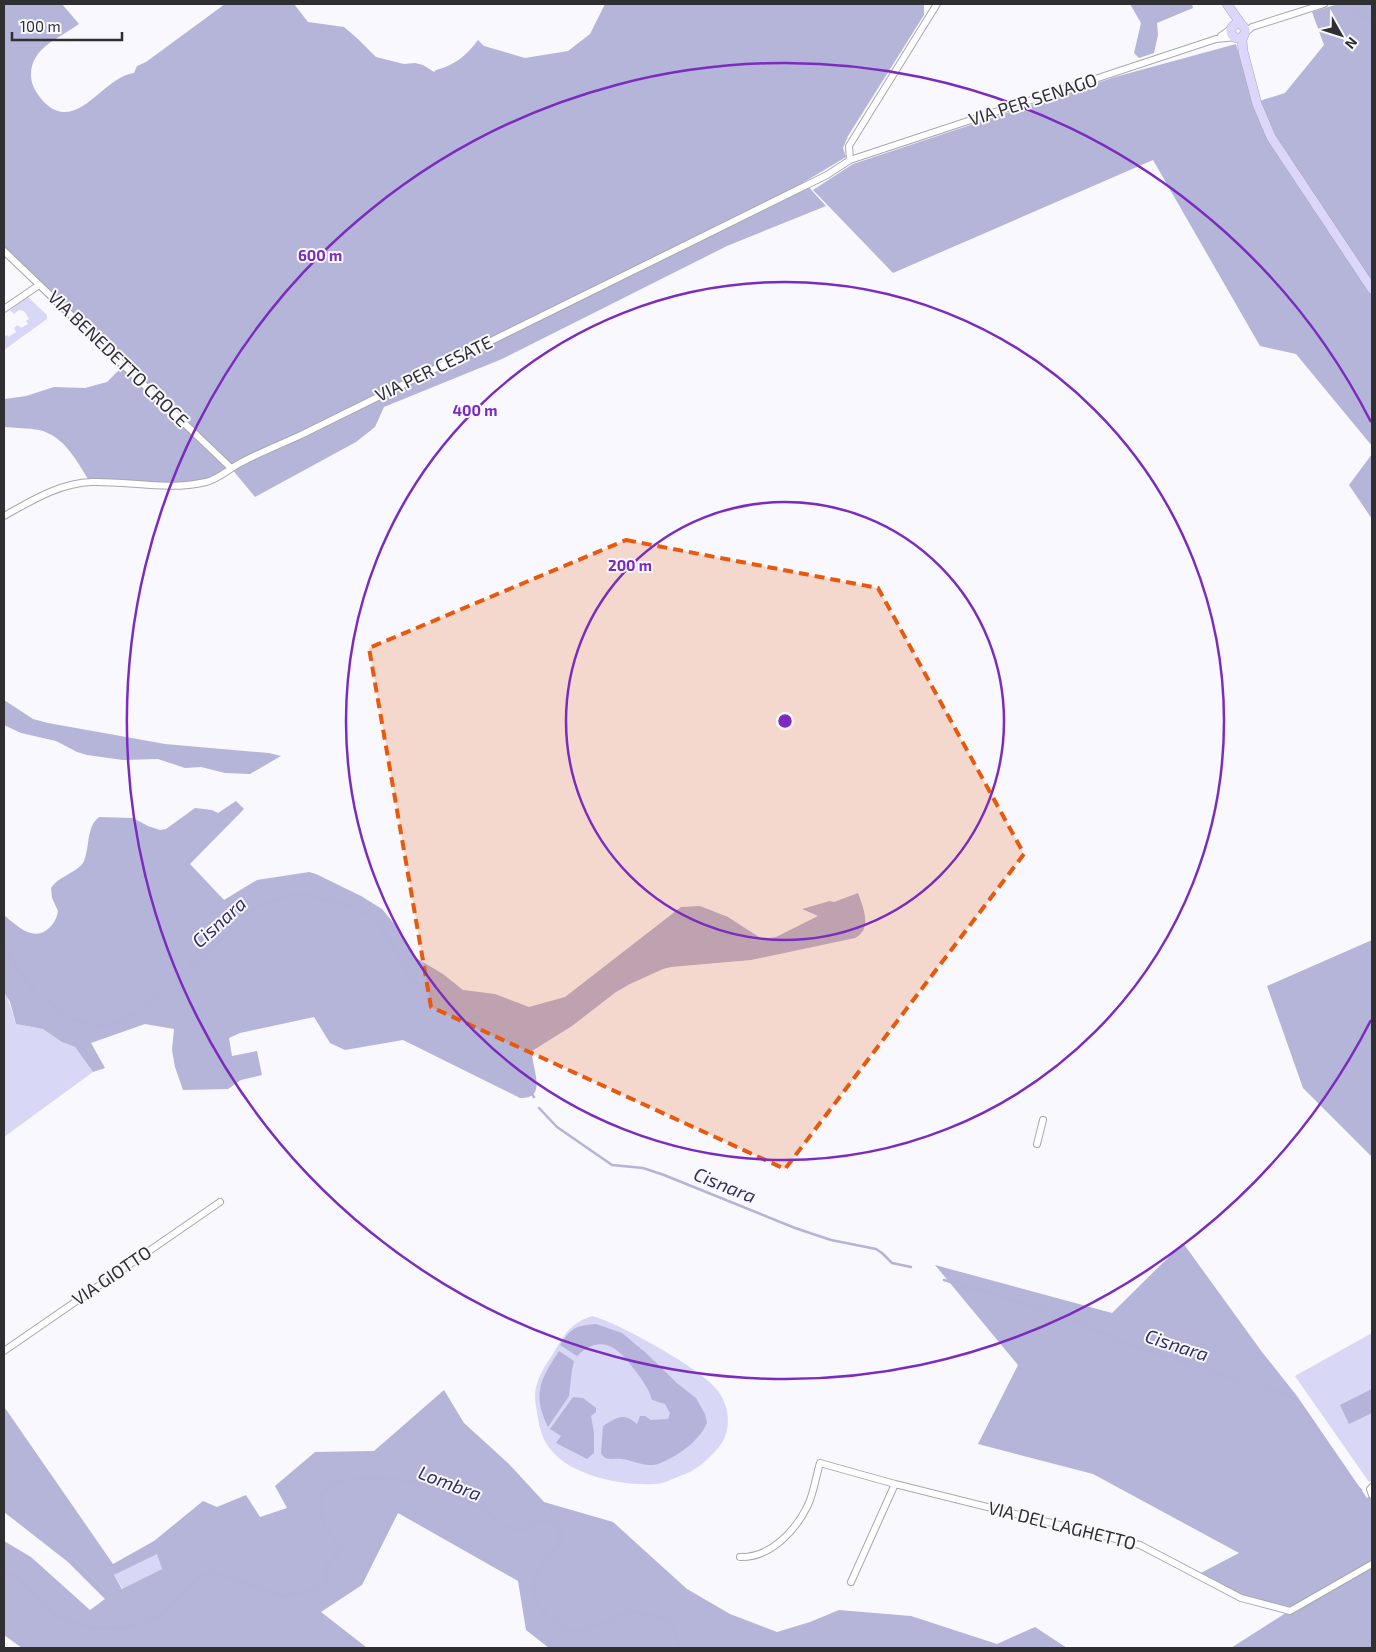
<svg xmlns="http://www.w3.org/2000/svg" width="1376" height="1652" viewBox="0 0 1376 1652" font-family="'Exo 2',sans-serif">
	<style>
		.green { fill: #d8d7f5 }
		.forest { fill: #b5b4d9; fill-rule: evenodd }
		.water { fill: #b5b3d9 }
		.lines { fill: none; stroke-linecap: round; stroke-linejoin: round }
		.stream { stroke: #b5b3d9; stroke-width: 2.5 }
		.street-casing { stroke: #a8a7ad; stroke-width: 8 }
		.secondary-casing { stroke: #a8a7ad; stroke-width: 10 }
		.street { stroke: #fff; stroke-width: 6 }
		.secondary { stroke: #dcd7fa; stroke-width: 9 }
		.marked { fill: #e8590c; fill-opacity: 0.2; stroke: #e8590c; stroke-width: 4; stroke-dasharray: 10 6; stroke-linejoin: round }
		.ring { fill: none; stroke: #7b2cbf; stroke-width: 2.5 }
		.labels { text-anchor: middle; stroke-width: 4; stroke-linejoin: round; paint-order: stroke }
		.street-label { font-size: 18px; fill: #2f2f31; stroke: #f8f8fe }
		.water-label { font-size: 19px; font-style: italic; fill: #342e5e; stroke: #f8f8fe }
		.centre { fill: #7b2cbf; stroke: #f8f8fe; stroke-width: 2.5 }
		.ring-label { font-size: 15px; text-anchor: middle; font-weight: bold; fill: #7b2cbf; stroke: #f8f8fe; stroke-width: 4; stroke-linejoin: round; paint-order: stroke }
	</style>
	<rect width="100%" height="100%" fill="#f8f8fe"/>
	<path class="green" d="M28 297 47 315V319L4 350V337L7 335 8 337 16 332 14 328 18 325 21 328 28 324 26 321 29 319 24 311 19 310 14 314 10 310Z
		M5 991 16 1024 43 1029 62 1042 75 1047 93 1072 4 1137Z
		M592 1316C617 1322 704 1370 718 1391 730 1407 732 1431 719 1447 708 1460 696 1471 680 1476 672 1479 663 1484 655 1484 621 1486 564 1475 546 1443 542 1436 539 1426 538 1418 536 1407 533 1394 537 1384 540 1373 547 1363 553 1354 565 1334 569 1324 592 1316Z
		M1372 1333V1480L1369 1482 1295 1376Z
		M157 1553 162 1569 123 1589 114 1575Z"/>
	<path class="forest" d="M4 4H62L79 24C60 38 31 47 31 75 31 86 37 94 44 102 77 135 102 77 134 73L137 66 146 62 225 4H294L308 22 344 27 358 39 376 57 404 64 415 63 423 65 434 72 436 70C455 65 466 56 478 40L484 46 525 58 568 51 590 34 605 4H924V15L848 136 843 148 846 157 804 182 826 206 727 246 502 359 384 407 375 427 356 442 255 497 231 468C199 493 130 483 90 482 77 462 65 436 39 430 28 428 15 428 4 427V399H5L26 396 54 387 85 388 107 382 120 369 4 256Z
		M1130 4H1192L1193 8 1157 23 1158 35 1154 53 1139 58 1134 53 1141 23Z
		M1338 4H1372V446L1296 354 1260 346 1153 160 893 273 813 190 853 164 1115 77 1236 44 1253 103 1285 93 1324 45 1312 12Z
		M1372 454V519L1349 485Z
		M4 700 33 719 48 723 165 744 269 753 281 756 250 774 225 773 201 767 185 768 158 759 123 760 87 755 77 752 56 741 21 733 4 725Z
		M236 801 244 809 190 864 224 900 257 880 309 872 316 874 361 896 382 909 401 932 416 958 443 974 463 990 495 994 529 1007 565 997 681 907 700 906 728 917 762 939 776 937 818 916 802 909 830 901 834 902 858 893C863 907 873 929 855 938L751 960 671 967 663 969 630 984 616 992 572 1026 532 1051C531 1067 549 1099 520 1098L403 1040 345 1050 330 1043 314 1017 240 1033 229 1038 232 1056 257 1051 262 1075 241 1080 228 1089 183 1090 175 1067 172 1050 174 1029 145 1024 91 1043 105 1068 93 1072 75 1047 62 1042 43 1029 16 1024 10 1002 4 992V915C16 925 33 943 49 928 54 924 57 917 58 911L52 898 51 888C60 875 79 872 84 861 90 847 86 827 99 817L133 818 148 826 160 830 166 829 195 808 212 810 218 813Z
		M1372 940V1157L1303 1088 1267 986Z
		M1183 1243 1262 1352 1297 1396 1367 1498 1372 1495V1648H1231L1289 1611 1241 1598 1197 1575 1239 1553 1093 1474 978 1444 1018 1365 935 1265 1112 1313Z
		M444 1390 464 1423 509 1464 544 1502 613 1522 687 1589 730 1614 777 1632 810 1622 839 1610 911 1616 997 1644 1035 1627 1067 1648H549L526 1630 518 1581 398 1513 362 1585 321 1612 366 1647 365 1648H22L4 1635V1541L31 1557 90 1610 105 1599 68 1562 4 1512 5 1408 113 1564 154 1541 203 1501 217 1507 246 1495 260 1517 287 1508 275 1486 315 1452 374 1451ZM157 1554 162 1569 122 1589 114 1575Z"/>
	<path class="water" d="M596 1324 622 1333 646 1353 678 1384 696 1398 705 1414 707 1423C704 1429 701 1434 696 1439 689 1448 664 1464 653 1465 643 1466 631 1460 622 1459 613 1458 606 1462 601 1453L603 1426C617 1417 624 1412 637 1424L640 1416H645L651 1420 668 1419 670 1413 665 1404 652 1400C649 1389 643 1381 637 1373 621 1350 602 1331 577 1356L560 1345C572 1327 575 1326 596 1324Z
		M559 1351 574 1361 572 1370 569 1396 548 1427C532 1394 540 1380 559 1351Z
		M1372 1389V1413L1349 1424 1340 1405Z
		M573 1397 583 1398 596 1408V1412L591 1416 594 1433V1453L587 1459 556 1443 561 1436 550 1429Z"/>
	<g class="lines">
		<path class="stream" d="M1347 4C1354 13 1360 20 1372 17
			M4 947 15 966 35 992 73 1019 100 1026 118 1022 125 1019 157 997 258 905 288 896 310 895 355 908 363 912 379 924 394 947 407 972 418 985 447 1002 487 1021 499 1030 508 1044 520 1076 534 1097
			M539 1108 557 1127 612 1165 643 1168 664 1175 795 1228 831 1240 876 1249 882 1253 892 1263 911 1267
			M944 1280 1047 1310 1123 1342 1289 1396C1322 1419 1328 1466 1361 1490
			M4 1571C25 1579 33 1597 49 1610 75 1629 105 1632 136 1625 145 1623 153 1621 161 1615 174 1606 193 1576 209 1573 217 1572 227 1577 235 1579 247 1583 270 1594 282 1595 294 1596 311 1591 323 1587L326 1580V1567L340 1551C338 1541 329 1535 325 1525 321 1518 321 1507 321 1499 322 1488 334 1484 343 1481 389 1471 440 1486 481 1508 492 1514 502 1525 513 1529 530 1535 538 1508 558 1527 570 1540 545 1559 540 1569 535 1577 532 1592 536 1602 540 1611 555 1622 564 1627 584 1640 609 1616 628 1613 639 1611 667 1616 673 1626 677 1633 677 1641 678 1648"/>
		<defs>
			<path id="street" d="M1245 33 1252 27 1324 4
				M1221 36 1232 28
				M850 160 849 146 937 4
				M4 251 231 468
				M4 309 39 285
				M4 516C31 501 59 483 92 482 129 481 168 491 206 482 219 479 230 468 242 462 261 452 281 444 301 435L827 175 850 160 1216 39 1236 37
				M1037 1144 1043 1120
				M4 1351 220 1202
				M1372 1487 1370 1489 1372 1495
				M740 1557C771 1558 796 1530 808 1505 814 1492 816 1476 820 1463L895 1484 1140 1545 1241 1598 1290 1611 1372 1564
				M851 1582 895 1484"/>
			<path id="secondary" d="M1227 4 1241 24
				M1231 31a7 7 0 1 1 14 0a7 7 0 1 1-14 0Z
				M1244 35 1242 40 1243 51 1257 104 1271 137 1372 289"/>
		</defs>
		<use href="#street" class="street-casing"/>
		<use href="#secondary" class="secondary-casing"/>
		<use href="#street" class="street"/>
		<use href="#secondary" class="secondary"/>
	</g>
	<path class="marked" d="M626 540 878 588 1024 854 785 1169 431 1007 369 648Z"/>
	<g class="ring">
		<circle cx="785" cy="721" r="219"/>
		<circle cx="785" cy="721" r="439"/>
		<path d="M1371 1020A658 658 0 1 1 1371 422"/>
	</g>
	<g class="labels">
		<g class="street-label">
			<text transform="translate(1033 100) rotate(-18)" y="6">VIA PER SENAGO</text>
			<text transform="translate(118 359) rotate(44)" y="6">VIA BENEDETTO CROCE</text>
			<text transform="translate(434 369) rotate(-26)" y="6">VIA PER CESATE</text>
			<text transform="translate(112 1276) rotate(-34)" y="6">VIA GIOTTO</text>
			<text transform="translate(1062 1526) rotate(14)" y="6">VIA DEL LAGHETTO</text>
		</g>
		<g class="water-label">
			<text transform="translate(219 922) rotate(-42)" y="7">Cisnara</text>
			<text transform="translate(725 1185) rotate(22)" y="7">Cisnara</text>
			<text transform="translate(1177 1345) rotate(18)" y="7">Cisnara</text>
			<text transform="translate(450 1483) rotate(21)" y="7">Lombra</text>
		</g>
	</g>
	<circle cx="785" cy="721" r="8" class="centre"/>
	<g class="ring-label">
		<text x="320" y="261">600 m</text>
		<text x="475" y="416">400 m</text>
		<text x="630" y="571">200 m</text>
	</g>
	<rect width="1376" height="1652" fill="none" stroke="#2f2f31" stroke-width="10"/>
	<g transform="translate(1341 35) rotate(129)" stroke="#f8f8fe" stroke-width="4" paint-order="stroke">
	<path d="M0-4L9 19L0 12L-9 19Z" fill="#2f2f31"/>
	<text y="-8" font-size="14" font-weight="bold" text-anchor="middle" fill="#2f2f31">N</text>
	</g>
	<path d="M12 32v8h110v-8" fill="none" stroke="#2f2f31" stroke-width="2.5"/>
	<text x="20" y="32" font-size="15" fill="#2f2f31" stroke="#f8f8fe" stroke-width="4" paint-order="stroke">100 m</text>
</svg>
